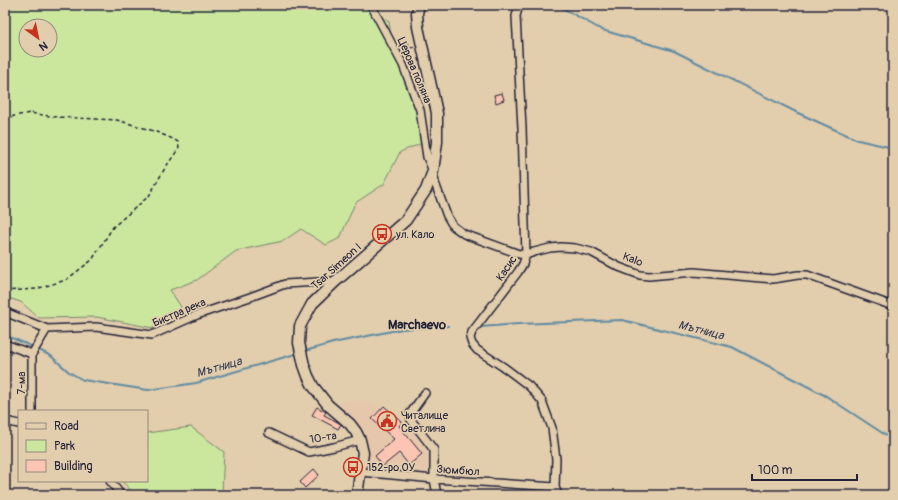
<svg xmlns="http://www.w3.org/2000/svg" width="898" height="500" viewBox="0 0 898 500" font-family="Pangolin,sans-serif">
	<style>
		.built { fill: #e6c7ac }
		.green { fill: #cbe79e; stroke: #76846c; fill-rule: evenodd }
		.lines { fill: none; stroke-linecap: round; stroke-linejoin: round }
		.stream { stroke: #5f8ba3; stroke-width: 2 }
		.building { fill: #fcc4b2; stroke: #22223b }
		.street-casing { stroke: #22223b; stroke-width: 10 }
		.secondary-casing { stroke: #22223b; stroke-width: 13 }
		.path { stroke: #22223b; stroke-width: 1.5; stroke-dasharray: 4 3; stroke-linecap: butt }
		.street { stroke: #e2cdac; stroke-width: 7 }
		.secondary { stroke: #e2cdac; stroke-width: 10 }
		.labels { text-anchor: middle; stroke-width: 3.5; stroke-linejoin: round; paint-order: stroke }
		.street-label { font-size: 11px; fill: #22223b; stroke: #e2cdac }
		.poi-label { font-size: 11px; fill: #22223b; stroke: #e2cdac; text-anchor: start }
		.water-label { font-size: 12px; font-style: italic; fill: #313c55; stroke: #e2cdac }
		.quarter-label { font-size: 13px; font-weight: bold; fill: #22223b; stroke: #e2cdac }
	</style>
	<rect width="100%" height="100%" fill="#e2cdac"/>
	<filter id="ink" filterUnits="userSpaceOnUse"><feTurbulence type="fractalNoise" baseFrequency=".025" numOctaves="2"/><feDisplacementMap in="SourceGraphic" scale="8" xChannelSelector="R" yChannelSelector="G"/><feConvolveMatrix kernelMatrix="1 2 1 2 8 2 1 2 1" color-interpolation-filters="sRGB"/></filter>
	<g filter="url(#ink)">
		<path class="built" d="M361 400 375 404 395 414 422 441 428 461 426 472 367 464V444L364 434 352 419 341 410 342 401Z"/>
		<path class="green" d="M5 5H372L389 22 394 56 410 85 427 141 400 152 384 184 355 203 340 238 326 245 301 229 283 241 236 251 197 280 170 290 181 307 167 323 153 328 97 317 39 318 21 302 5 297ZM26 26H50V50H26Z
			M191 427 224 452 222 492 135 495 122 481H147V433Z"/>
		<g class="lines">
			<path class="stream" d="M557 5 602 30 674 51 798 113 858 140 893 148
				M5 7 6 5
				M481 327 518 324 622 320 732 347 826 396 893 440
				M5 335 33 347
				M37 349 51 356 69 372 83 380 148 390 196 383 299 353
				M305 351 333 343 402 329 448 326"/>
		</g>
		<path class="building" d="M502 93 504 100 496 103 494 95Z
			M384 406 402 422 399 426 422 454 409 465 399 453 383 466 375 456 394 439 372 419Z
			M317 407 326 412 324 415 341 424 338 429 312 415Z
			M314 469 319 475 305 488 300 482Z"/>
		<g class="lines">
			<defs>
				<path id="street" d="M371 5 403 65 420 110 427 157 433 171 435 183 447 216 453 226 464 234 519 254 526 255 534 252 550 248 561 247 575 248 591 252 619 267 640 275 649 276 694 272 773 279 798 275H807L893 306
					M519 5 516 16 522 128 526 255 523 264 518 272 472 332 470 338 472 344 477 350 505 368 529 386 542 401 552 428 556 459 555 487 558 495
					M5 312 47 329 96 327 152 335 197 315 250 297 285 284 336 281
					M5 344 32 354
					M425 393 410 414 411 420 434 450V479L437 495
					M32 411V354L47 329
					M5 421 19 424
					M269 433 309 452 334 447 360 440
					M361 472 434 479 555 487
					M110 481 121 495"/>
				<path id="secondary" d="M357 495 363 453 360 440 356 432 350 424 328 405 313 386 308 376 304 365 299 343 300 326 312 304 336 281 406 220 426 190 433 171 437 142V113L418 27 417 13 419 5"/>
			</defs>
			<use href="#street" class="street-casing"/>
			<use href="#secondary" class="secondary-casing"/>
			<path class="path" d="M401 45 408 43 409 48 414 47
				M5 120 14 116 30 113 56 117 117 120 154 131 173 139 178 142 179 148 165 168 149 196 113 227 92 260 66 280 36 289 5 291"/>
			<use href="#street" class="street"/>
			<use href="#secondary" class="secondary"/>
		</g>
	</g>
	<defs>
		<symbol id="bus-ring" viewBox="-11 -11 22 22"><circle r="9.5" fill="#e2cdac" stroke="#c8321e" stroke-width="1.5"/><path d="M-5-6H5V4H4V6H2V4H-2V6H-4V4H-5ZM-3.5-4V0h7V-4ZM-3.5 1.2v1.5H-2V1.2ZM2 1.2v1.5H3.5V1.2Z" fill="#c8321e"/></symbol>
		<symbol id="civic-ring" viewBox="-11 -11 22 22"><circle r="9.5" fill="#e2cdac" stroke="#c8321e" stroke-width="1.5"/><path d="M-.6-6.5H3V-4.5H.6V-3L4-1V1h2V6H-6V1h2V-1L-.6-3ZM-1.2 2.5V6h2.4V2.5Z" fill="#c8321e"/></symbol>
	</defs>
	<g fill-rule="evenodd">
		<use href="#bus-ring" x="371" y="223" width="22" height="22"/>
		<use href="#civic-ring" x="376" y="410" width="22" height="22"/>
		<use href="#bus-ring" x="342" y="456" width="22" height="22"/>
	</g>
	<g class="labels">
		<g class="street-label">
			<text transform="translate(415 70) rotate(67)" y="4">Церова поляна</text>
			<text transform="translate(633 259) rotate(21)" y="4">Kalo</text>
			<text transform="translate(336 266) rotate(-42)" y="4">Tsar Simeon I</text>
			<text transform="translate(506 268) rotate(-56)" y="4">Касис</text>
			<text transform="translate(179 312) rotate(-23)" y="4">Бистра река</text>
			<text transform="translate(21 383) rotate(-90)" y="4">7-ма</text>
			<text transform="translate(323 437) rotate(-9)" y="4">10-та</text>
			<text transform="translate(458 470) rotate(4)" y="4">Зюмбюл</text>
		</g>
		<g class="poi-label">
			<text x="396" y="238">ул. Кало</text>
			<text x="401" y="419">Читалище<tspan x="401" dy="13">Светлина</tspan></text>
			<text x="367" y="471">152-ро ОУ</text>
		</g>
		<g class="water-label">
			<text transform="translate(701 330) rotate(14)" y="4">Мътница</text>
			<text transform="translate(219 367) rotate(-16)" y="4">Мътница</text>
		</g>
		<g class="quarter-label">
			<text x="417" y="329">Marchaevo</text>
		</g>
	</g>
	<rect width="898" height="500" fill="none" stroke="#e2cdac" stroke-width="20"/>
	<rect x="10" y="10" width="878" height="480" fill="none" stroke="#22223b" stroke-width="1.5" filter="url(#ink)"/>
	<rect x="18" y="410" width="130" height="72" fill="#e2cdac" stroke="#95897f"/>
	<rect x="26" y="423" width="20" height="6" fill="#e2cdac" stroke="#95897f"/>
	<text x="54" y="430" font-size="12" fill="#22223b">Road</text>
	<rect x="26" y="440" width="20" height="12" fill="#cbe79e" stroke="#95897f"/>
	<text x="54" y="450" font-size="12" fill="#22223b">Park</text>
	<rect x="26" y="460" width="20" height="12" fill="#fcc4b2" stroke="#95897f"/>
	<text x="54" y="470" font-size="12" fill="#22223b">Building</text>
	<g transform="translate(38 38) rotate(147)"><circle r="19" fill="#e2cdac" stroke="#95897f"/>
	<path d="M0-3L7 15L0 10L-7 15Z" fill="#c8321e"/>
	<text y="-6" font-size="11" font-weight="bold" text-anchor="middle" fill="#22223b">N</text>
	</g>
	<path d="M752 474v6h105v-6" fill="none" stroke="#22223b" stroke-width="2"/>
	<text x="758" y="474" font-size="12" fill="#22223b" stroke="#e2cdac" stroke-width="3" paint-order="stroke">100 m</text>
</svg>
